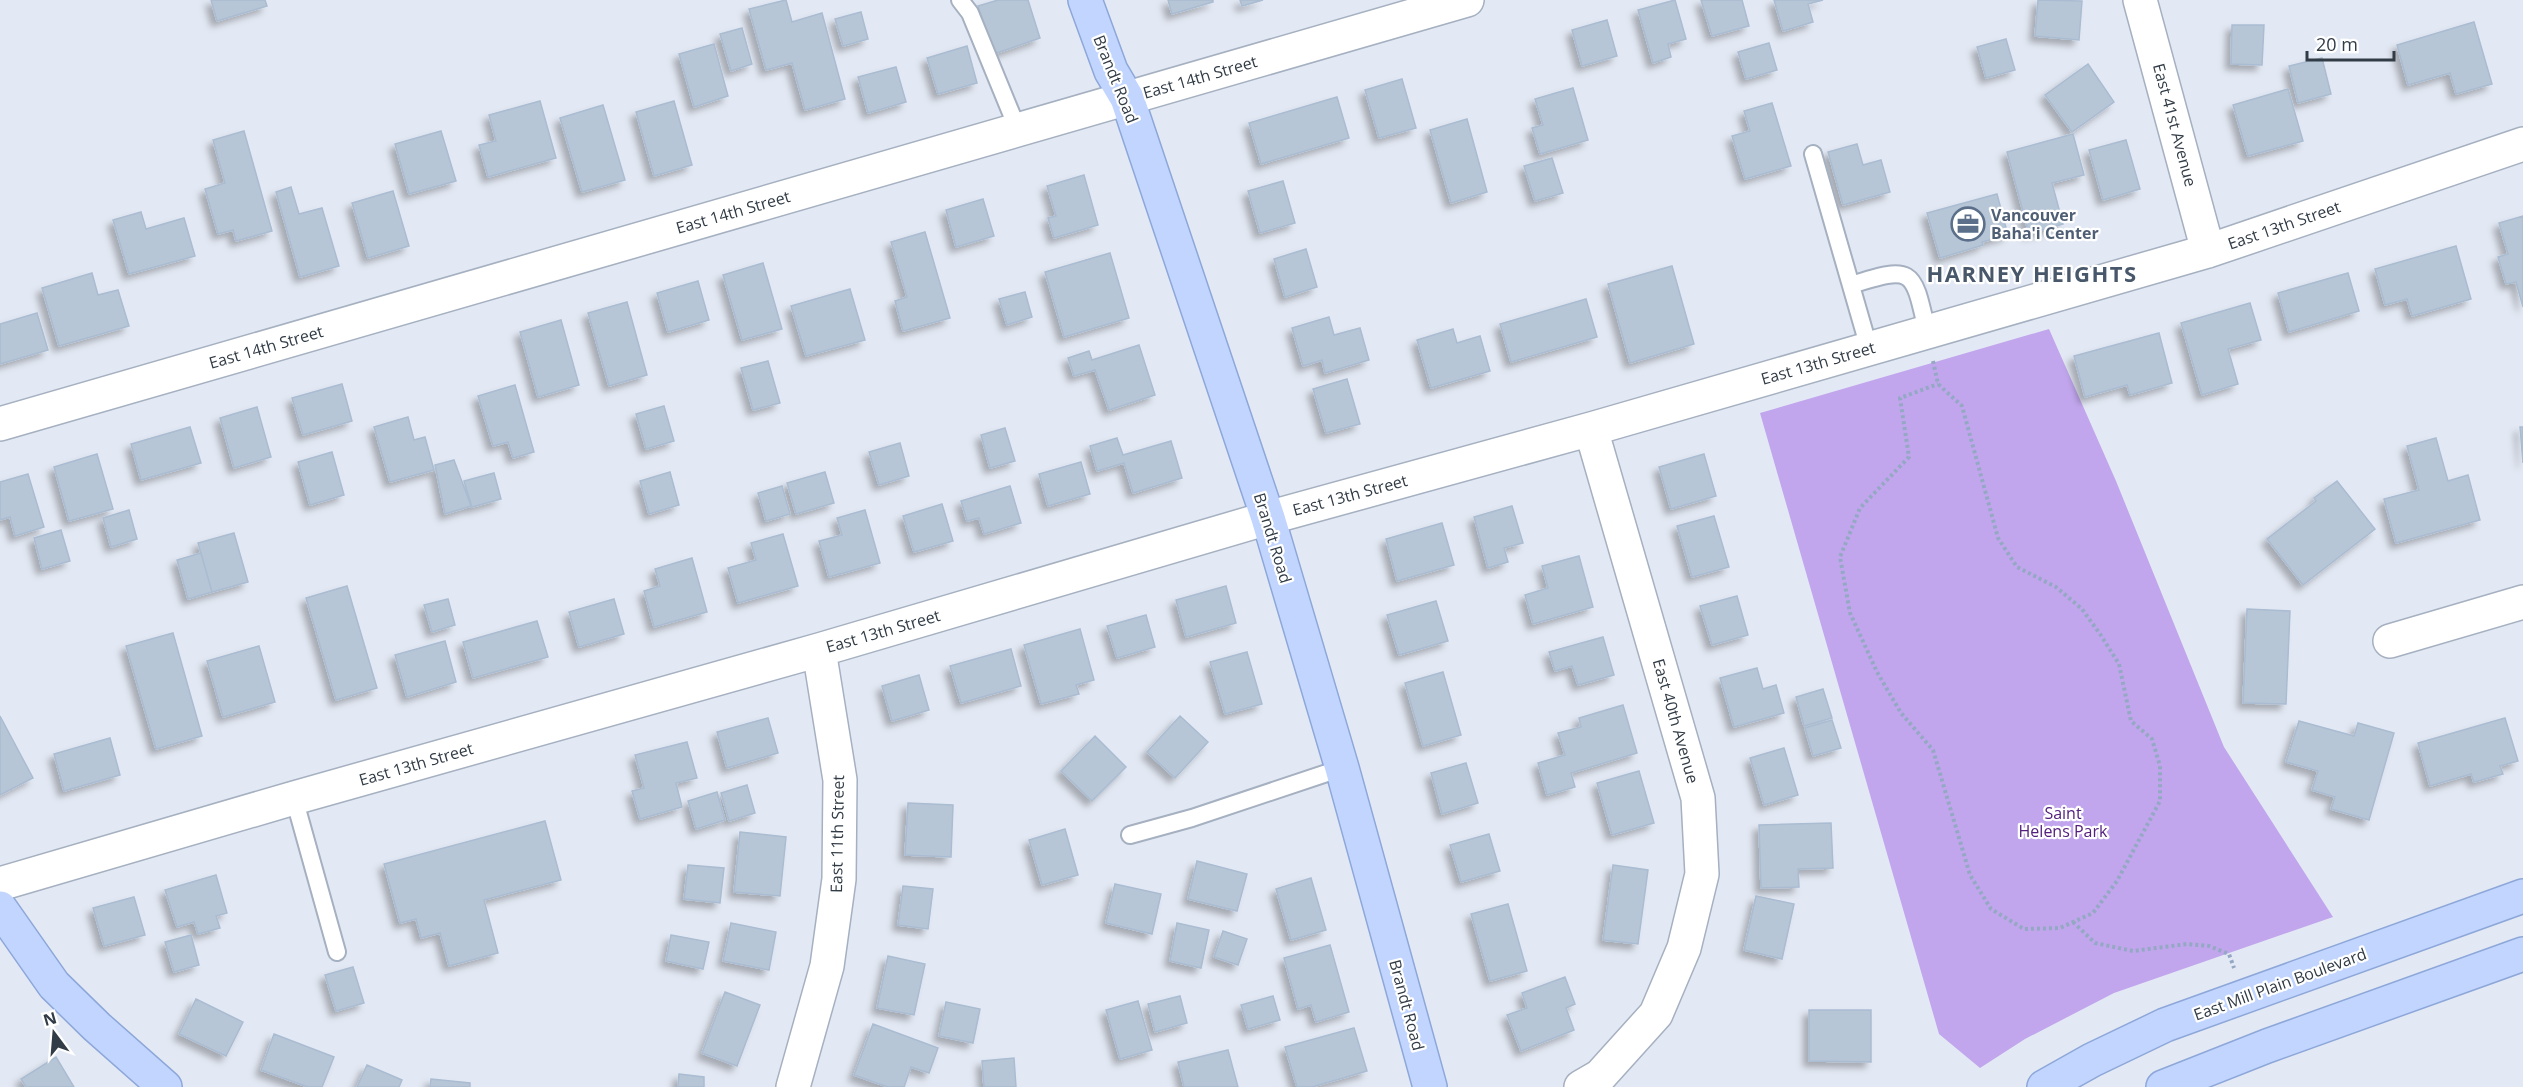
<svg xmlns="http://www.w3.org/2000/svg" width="2523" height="1087" viewBox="0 0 2523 1087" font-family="'Open Sans',sans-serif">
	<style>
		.green { fill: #c1a6ed }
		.building { fill: #b7c6d6; stroke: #aabcd2; stroke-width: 1.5; filter: url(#shadow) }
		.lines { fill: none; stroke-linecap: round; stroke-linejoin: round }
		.lane-casing { stroke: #a5b0c0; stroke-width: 20 }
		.street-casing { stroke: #a5b0c0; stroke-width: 36 }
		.secondary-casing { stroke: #8da7d9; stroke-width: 36 }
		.path { stroke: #94a8c3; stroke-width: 4; stroke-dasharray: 3 3; stroke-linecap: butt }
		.lane { stroke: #fff; stroke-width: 16 }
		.street { stroke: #fff; stroke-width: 33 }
		.secondary { stroke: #c1d5ff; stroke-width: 33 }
		.labels { text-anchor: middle; stroke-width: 4.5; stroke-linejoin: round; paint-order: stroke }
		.street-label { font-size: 16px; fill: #323c46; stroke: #fff }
		.service-label { font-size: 16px; font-weight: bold; fill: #4e5e75; stroke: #fff; text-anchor: start }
		.park-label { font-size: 16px; fill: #53207e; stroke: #fff }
		.district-label { font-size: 22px; font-weight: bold; letter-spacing: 1.5px; fill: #48586a; stroke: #fff }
	</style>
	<defs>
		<filter id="shadow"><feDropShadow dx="-5.5" dy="5.5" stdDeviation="3" flood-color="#0004"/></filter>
	</defs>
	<rect width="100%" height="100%" fill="#e3e9f4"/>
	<path class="green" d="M2049 329 2116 481 2224 747 2333 917 2114 993 2025 1039 1980 1068 1939 1034 1760 413Z"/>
	<path class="building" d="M211 0H265L267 6 217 21Z
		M786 0 792 22 822 13 845 99 805 110 792 63 766 70 749 9Z
		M998 0H1028L1040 38 994 54 978 6Z
		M1168 0H1213V2L1172 14Z
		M1240 0H1263L1242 6Z
		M1675 0 1686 39 1668 44 1671 57 1653 63 1638 10Z
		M1701 0H1742L1749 26 1712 36Z
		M1774 0H1823L1808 4 1813 22 1783 31Z
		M2038 0 2082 1 2079 40 2035 36Z
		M861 12 868 39 843 46 835 19Z
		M1607 20 1617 56 1582 66 1572 30Z
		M2474 22 2492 84 2456 94 2450 73 2408 85 2397 45Z
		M2232 25H2264L2262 65 2231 64Z
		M742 28 752 64 731 71 720 34Z
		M2006 39 2015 70 1986 78 1977 47Z
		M1769 43 1777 70 1746 79 1738 52Z
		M714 44 728 96 694 107 679 54Z
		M967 46 977 83 938 94 927 58Z
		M2322 58 2331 94 2298 103 2289 66Z
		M2088 64 2114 102 2072 132 2045 95Z
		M896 67 906 102 868 113 858 77Z
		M1402 79 1416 128 1379 138 1365 90Z
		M1573 88 1588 140 1540 154 1532 128 1543 125 1535 99Z
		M2288 89 2303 141 2248 156 2233 105Z
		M1337 97 1349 138 1261 164 1249 123Z
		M540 101 556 158 488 177 479 145 496 141 489 115Z
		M674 101 692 165 654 176 636 112Z
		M1772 103 1791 166 1745 179 1732 136 1750 131 1744 111Z
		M603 105 625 180 582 192 560 118Z
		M1467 119 1487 192 1451 203 1430 130Z
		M244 131 272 231 236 241 233 230 218 234 205 189 225 183 213 140Z
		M441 131 456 181 409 194 395 144Z
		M2073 134 2084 175 2052 183 2063 224 2029 234 2007 152Z
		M2126 140 2140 189 2103 200 2089 150Z
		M1857 144 1863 165 1881 160 1890 192 1843 205 1828 152Z
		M1552 158 1563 193 1535 201 1524 166Z
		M1084 175 1098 225 1054 238 1048 218 1056 216 1047 186Z
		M1283 181 1295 223 1260 233 1248 191Z
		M291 187 299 214 322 208 339 266 300 277 276 192Z
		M393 191 409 246 368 258 352 203Z
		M1997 194 2008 235 1982 242 1983 245 1940 258 1927 213Z
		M983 199 994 236 956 247 946 210Z
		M141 212 146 229 184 218 195 256 129 274 113 220Z
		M2523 216V307L2516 282 2506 284 2498 257 2508 254 2499 223Z
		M925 232 950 318 903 331 895 301 907 297 891 242Z
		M2456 246 2471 299 2412 316 2407 299 2385 305 2375 269Z
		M1306 249 1317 287 1285 297 1274 259Z
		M1110 253 1129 318 1064 337 1045 272Z
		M763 263 782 329 742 340 723 275Z
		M1672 266 1694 344 1630 363 1608 284Z
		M92 273 98 295 118 290 129 326 59 346 42 288Z
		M2348 273 2359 311 2289 332 2278 293Z
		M698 281 709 320 668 332 657 293Z
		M850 289 865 340 806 356 791 306Z
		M1025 292 1032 317 1007 325 999 299Z
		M1586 299 1597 337 1511 362 1500 324Z
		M627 302 647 375 609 386 588 313Z
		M2250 303 2261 340 2228 349 2238 384 2202 395 2181 323Z
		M37 313 48 350 0 364V324Z
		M1329 317 1334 335 1360 328 1369 360 1325 373 1322 360 1303 366 1292 328Z
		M561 320 579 385 538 397 520 332Z
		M1453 329 1457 343 1480 336 1490 371 1431 388 1417 340Z
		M2159 333 2172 383 2130 395 2127 385 2085 397 2074 356Z
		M1139 345 1155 395 1109 410 1095 370 1074 376 1068 358 1089 351 1092 360Z
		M768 361 780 403 753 410 741 368Z
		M1347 379 1360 424 1326 433 1313 389Z
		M342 384 352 421 303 435 292 398Z
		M515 385 534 452 513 458 508 442 493 446 478 396Z
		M664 406 674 441 646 449 636 414Z
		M257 407 271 457 234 468 220 418Z
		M408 417 414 440 425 437 434 470 390 482 374 427Z
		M190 427 201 463 141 480 131 444Z
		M2520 427H2523V463Z
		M1005 428 1015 461 990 468 981 435Z
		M1117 438 1123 455 1171 441 1182 478 1133 493 1124 463 1097 471 1090 446Z
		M2436 438 2448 481 2468 475 2480 520 2396 543 2384 499 2419 490 2407 446Z
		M900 443 909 476 879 485 869 452Z
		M332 452 344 495 310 505 298 462Z
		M97 454 113 509 69 521 54 467Z
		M1704 454 1716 496 1671 509 1659 467Z
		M454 460 471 506 445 514 435 465Z
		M1081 462 1090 494 1048 506 1039 474Z
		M670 472 679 505 649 514 640 481Z
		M825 472 834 503 796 514 787 483Z
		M494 473 501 499 472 507 464 481Z
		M28 474 44 527 15 536 10 517 0 520V482Z
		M2337 481 2375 529 2303 585 2267 539 2316 501 2314 498Z
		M782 486 790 514 766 521 758 493Z
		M1010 486 1021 523 984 534 979 518 967 521 961 501Z
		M942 504 953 541 914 552 903 516Z
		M1512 506 1523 543 1504 548 1508 562 1488 568 1474 517Z
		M129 510 137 539 111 547 103 518Z
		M865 510 880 563 829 577 819 541 842 535 837 518Z
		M1714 516 1729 567 1692 577 1677 526Z
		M1442 523 1454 565 1397 581 1386 539Z
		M61 530 70 561 42 569 34 538Z
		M234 533 248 582 212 592 198 543Z
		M783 534 798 586 738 603 728 568 756 560 751 543Z
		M201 553 212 592 188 599 177 560Z
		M1579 556 1593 607 1533 624 1525 595 1548 588 1542 566Z
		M692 558 707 612 654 627 644 591 660 586 655 569Z
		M347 586 377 688 336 700 306 598Z
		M1226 586 1236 623 1186 637 1176 600Z
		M1737 596 1748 635 1712 645 1700 606Z
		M448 599 455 625 432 632 424 605Z
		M614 599 624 634 579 647 569 612Z
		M1436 601 1448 641 1399 655 1387 615Z
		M2247 609 2290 611 2286 704 2243 703Z
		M1146 615 1155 647 1117 658 1107 626Z
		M537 621 548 657 473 678 463 642Z
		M1080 629 1094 680 1076 685 1079 694 1041 704 1024 645Z
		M173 633 202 736 156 749 126 646Z
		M1603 637 1614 675 1578 685 1572 666 1555 671 1549 652Z
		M445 641 456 682 407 697 395 655Z
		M259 646 275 702 223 717 207 661Z
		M1011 649 1021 686 961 703 950 666Z
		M1247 652 1262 704 1225 714 1210 662Z
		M1757 668 1763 689 1776 685 1784 713 1734 727 1720 678Z
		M1443 672 1461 735 1423 746 1405 683Z
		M919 675 929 710 892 721 882 686Z
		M1823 689 1832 718 1804 726 1796 697Z
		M1623 705 1637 753 1571 773 1575 787 1547 795 1538 763 1565 755 1558 733 1581 727 1579 718Z
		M0 716 33 778 0 795Z
		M1180 716 1208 742 1175 778 1147 752Z
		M768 718 778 753 727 768 717 732Z
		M2505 718 2518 761 2500 766 2503 774 2474 782 2471 774 2430 786 2418 743Z
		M1832 720 1841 748 1813 756 1805 728Z
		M2299 721 2354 736 2358 723 2394 733 2369 820 2331 809 2335 797 2312 790 2318 771 2286 762Z
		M1095 736 1126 767 1092 801 1061 771Z
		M110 738 120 775 64 791 54 754Z
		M687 742 697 778 676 783 682 807 640 819 632 791 644 788 635 755Z
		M1784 748 1798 795 1764 805 1750 758Z
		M1466 763 1478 803 1442 814 1431 773Z
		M1639 771 1654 823 1612 835 1597 783Z
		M747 785 755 813 729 821 721 793Z
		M717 792 725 820 696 829 688 801Z
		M908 803 953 805 951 857 905 855Z
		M545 821 561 880 484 900 498 953 449 966 440 933 421 938 416 919 400 923 384 864Z
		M1831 823 1833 868 1798 869 1799 887 1761 888 1759 825Z
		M1065 829 1078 875 1042 885 1029 840Z
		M740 832 786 837 780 896 734 892Z
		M1489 834 1500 871 1461 882 1450 845Z
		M1197 861 1247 874 1237 911 1188 899Z
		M688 865 724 868 720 903 684 899Z
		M1613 865 1648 870 1638 944 1603 940Z
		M216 875 227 913 216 916 220 928 198 934 194 922 177 927 165 890Z
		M1311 878 1326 930 1291 940 1276 889Z
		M1115 884 1161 894 1152 934 1106 923Z
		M903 886 933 889 928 929 898 925Z
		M1756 896 1794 904 1782 959 1744 950Z
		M134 897 145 935 104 946 93 908Z
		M1508 904 1527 971 1490 981 1471 914Z
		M731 923 776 932 769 970 723 961Z
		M1177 923 1209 930 1201 968 1170 961Z
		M1223 931 1247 939 1238 965 1214 957Z
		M191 935 199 965 174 972 165 942Z
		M671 935 709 942 703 969 666 961Z
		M1330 945 1349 1012 1316 1022 1311 1005 1298 1009 1284 958Z
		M888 956 925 964 914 1015 877 1008Z
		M353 967 364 1003 336 1011 325 975Z
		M1565 977 1575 1004 1566 1008 1574 1030 1521 1051 1507 1015 1527 1008 1522 993Z
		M725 992 760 1005 737 1066 702 1053Z
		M1180 996 1187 1023 1155 1032 1148 1004Z
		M1273 996 1280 1020 1248 1029 1241 1005Z
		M196 999 243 1022 226 1056 179 1034Z
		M1138 1001 1152 1050 1120 1059 1106 1010Z
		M946 1002 980 1009 973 1043 939 1036Z
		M1809 1010H1871V1062L1809 1061Z
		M873 1024 938 1048 929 1073 911 1067 904 1087H888L854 1075Z
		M1354 1028 1367 1071 1312 1087H1297L1285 1047Z
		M274 1034 334 1057 322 1087H308L261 1070Z
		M1228 1050 1238 1087H1184L1178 1062Z
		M56 1057 74 1087H26L21 1079Z
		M1014 1058 1016 1087H984L982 1061Z
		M367 1065 402 1080 399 1087H357Z
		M679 1074 704 1077V1087H678Z
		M431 1079 470 1083V1087H430Z"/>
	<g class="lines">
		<defs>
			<path id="lane" d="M960 0 970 13 1018 130
				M1813 154 1869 348
				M1851 285C1914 265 1913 269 1927 331
				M294 798 337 952
				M1130 835 1192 818 1342 768"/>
			<path id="street" d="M2140 0 2208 251
				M0 424 1467 0
				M2390 641 2523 602
				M0 884 294 798 819 650 1268 518 1591 429 2208 251 2523 144
				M793 1087 827 966 839 879 840 780 819 650
				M1581 1087 1600 1076 1656 1014 1684 948 1702 874 1698 798 1591 429"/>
			<path id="secondary" d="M1085 0 1111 71 1127 98 1268 518 1342 768 1430 1087
				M0 908 54 985 97 1027 165 1087
				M2044 1087 2092 1060 2165 1025 2523 896
				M2163 1087 2267 1046 2523 954"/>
		</defs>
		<use href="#lane" class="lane-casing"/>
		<use href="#street" class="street-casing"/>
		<use href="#secondary" class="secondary-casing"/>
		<path class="path" d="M1933 361 1938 384 1962 406 1998 538 2017 567 2056 587 2082 609 2100 634 2119 664 2131 721 2152 739 2160 766V801L2117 881 2093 913 2060 928 2024 929 1991 909 1970 875 1933 750 1901 713 1877 672 1850 613 1840 557 1860 508 1909 457 1900 398 1938 384
			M2073 922 2095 943 2133 951 2187 944 2209 946 2229 954 2234 968"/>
		<use href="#lane" class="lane"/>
		<use href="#street" class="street"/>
		<use href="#secondary" class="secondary"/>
	</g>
	<defs>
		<symbol id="office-ring" viewBox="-11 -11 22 22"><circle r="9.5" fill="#fff" stroke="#5c6f8a" stroke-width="1.5"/><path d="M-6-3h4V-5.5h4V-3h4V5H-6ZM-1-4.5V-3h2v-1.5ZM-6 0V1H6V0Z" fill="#5c6f8a"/></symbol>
	</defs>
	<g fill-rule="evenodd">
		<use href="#office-ring" x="1949" y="205" width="38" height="38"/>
	</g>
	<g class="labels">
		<g class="street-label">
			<text transform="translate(1200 77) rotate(-16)" y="6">East 14th Street</text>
			<text transform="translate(1116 79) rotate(68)" y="6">Brandt Road</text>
			<text transform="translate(2175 125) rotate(75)" y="6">East 41st Avenue</text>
			<text transform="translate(733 212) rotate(-16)" y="6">East 14th Street</text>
			<text transform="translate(2284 225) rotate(-19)" y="6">East 13th Street</text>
			<text transform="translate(266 347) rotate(-16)" y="6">East 14th Street</text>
			<text transform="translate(1818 363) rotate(-16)" y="6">East 13th Street</text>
			<text transform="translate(1350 495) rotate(-15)" y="6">East 13th Street</text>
			<text transform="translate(1273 538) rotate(73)" y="6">Brandt Road</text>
			<text transform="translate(883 631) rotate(-16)" y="6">East 13th Street</text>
			<text transform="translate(1676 721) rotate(74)" y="6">East 40th Avenue</text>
			<text transform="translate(416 764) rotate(-16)" y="6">East 13th Street</text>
			<text transform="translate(837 834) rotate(-89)" y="6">East 11th Street</text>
			<text transform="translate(2280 984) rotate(-20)" y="6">East Mill Plain Boulevard</text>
			<text transform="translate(1407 1005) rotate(75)" y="6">Brandt Road</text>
		</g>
		<g class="service-label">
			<text x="1991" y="221">Vancouver<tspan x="1991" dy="18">Baha'i Center</tspan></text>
		</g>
		<g class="park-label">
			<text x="2063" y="819">Saint<tspan x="2063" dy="18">Helens Park</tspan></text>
		</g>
		<g class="district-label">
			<text x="2032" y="282">HARNEY HEIGHTS</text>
		</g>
	</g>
	<g transform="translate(54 1033) rotate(344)" stroke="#ffffff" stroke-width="4.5" paint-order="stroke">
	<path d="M0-4.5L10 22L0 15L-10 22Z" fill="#323c46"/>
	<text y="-9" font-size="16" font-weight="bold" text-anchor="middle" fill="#323c46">N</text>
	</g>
	<path d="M2307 51v9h87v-9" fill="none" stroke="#323c46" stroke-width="3"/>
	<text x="2316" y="51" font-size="18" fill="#323c46" stroke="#ffffff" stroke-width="4.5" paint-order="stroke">20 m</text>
</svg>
